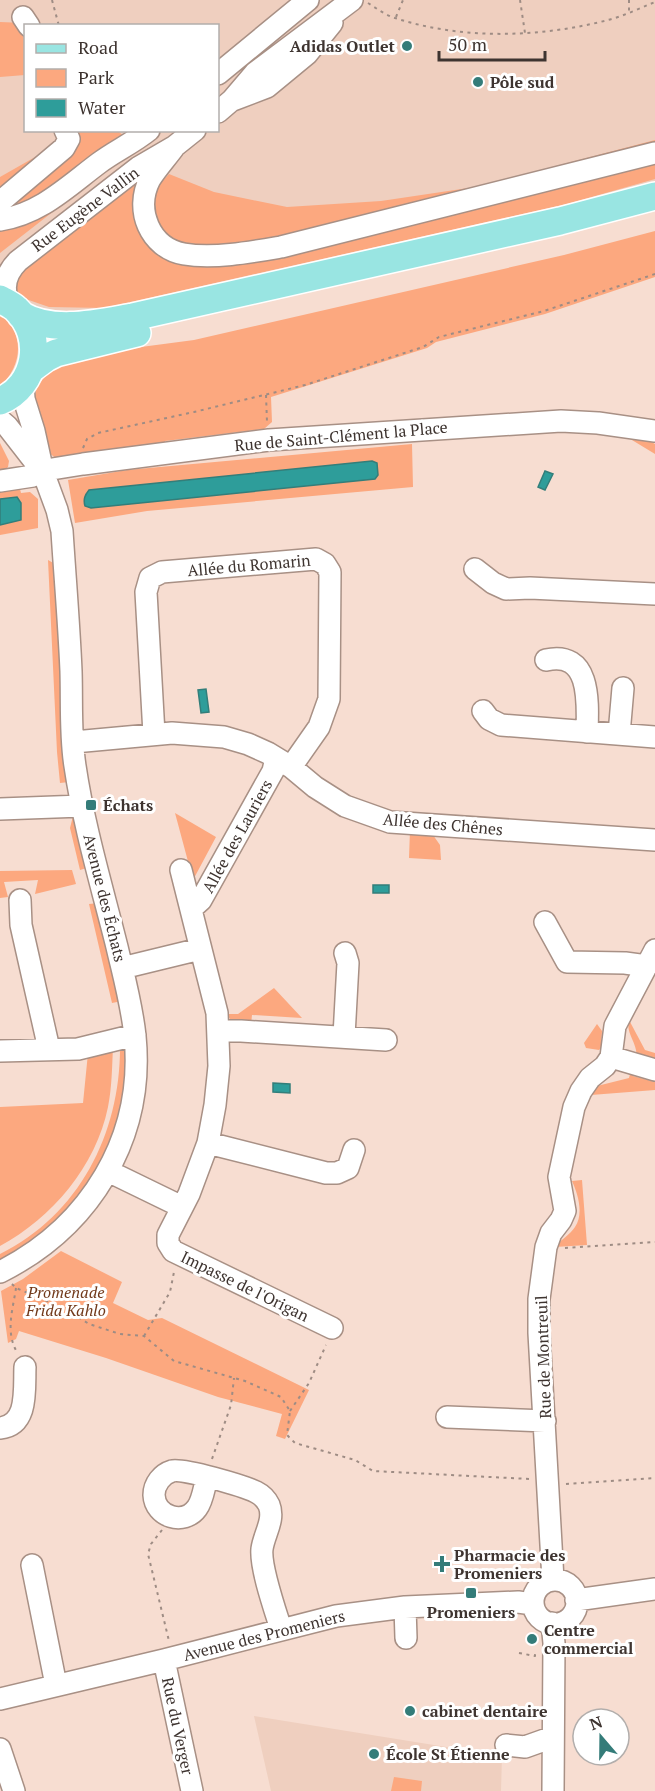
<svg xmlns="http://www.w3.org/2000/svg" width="655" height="1791" viewBox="0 0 655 1791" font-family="'PT Serif',serif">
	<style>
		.built { fill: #efcfbf; fill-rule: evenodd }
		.green { fill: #fca87f }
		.water { fill: #2e9d9a; stroke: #337e7a; stroke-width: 1.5 }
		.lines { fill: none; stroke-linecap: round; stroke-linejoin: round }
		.minor-casing { stroke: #a89085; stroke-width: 24 }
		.major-casing { stroke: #fff; stroke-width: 30 }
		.path { stroke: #9e8c84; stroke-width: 2; stroke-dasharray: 3 4.5; stroke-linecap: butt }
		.minor { stroke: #fff; stroke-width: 21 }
		.major { stroke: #99e5e2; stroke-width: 27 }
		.poi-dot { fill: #347c79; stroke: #fff; stroke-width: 2 }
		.labels { text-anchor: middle; stroke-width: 6; stroke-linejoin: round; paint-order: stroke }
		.poi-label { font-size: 16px; font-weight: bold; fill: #3e3430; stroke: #fff; text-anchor: start }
		.street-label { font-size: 16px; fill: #3e3430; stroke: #fff }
		.park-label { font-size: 16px; font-style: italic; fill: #71391a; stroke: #fff }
	</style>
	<rect width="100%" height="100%" fill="#f7ddd1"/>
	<path class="built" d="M0 0H655V182L569 206 105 311H44L0 293ZM26 26H218V130H26Z
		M254 1716 502 1756 501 1791H271Z"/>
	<path class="green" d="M0 22 24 23 25 75 0 77Z
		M72 131H118L129 141 44 199 0 215Z
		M65 140 0 197V177Z
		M655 140V145L263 243 196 249 176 244 151 223 153 191 169 174 214 192 287 207 381 201 475 187Z
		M127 154 0 253V227Z
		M655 158V179L567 204 104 308 49 307 20 297 14 284 17 270 140 175 135 206 177 261Z
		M655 231V277L545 314 436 342 427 348 271 397 272 422 264 429 165 441V446L57 459 49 453 34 400 37 386 50 371 65 364 141 347 194 340 564 255Z
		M0 314C26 334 22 366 0 387Z
		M627 437 646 439 655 444V454Z
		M0 443 9 461 8 467 0 474Z
		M412 444 413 487 147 511 75 523 68 480 127 470Z
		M20 489 21 493 30 492 38 499V528L0 535V491Z
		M48 560 57 565 69 782 60 783 57 752Z
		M175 813 216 837 193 880Z
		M73 816 76 817 90 867 80 870 70 828Z
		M410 830 433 835 440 845 441 860 409 858Z
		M72 870 76 884 35 894 38 880 4 882 8 897 0 898V871Z
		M99 903 122 1001 112 1003 89 904Z
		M274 988 302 1018 252 1015 251 1025 233 1024 227 1014H238Z
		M629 1020 645 1050 655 1053V1064L636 1058C639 1044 625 1034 629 1020Z
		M597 1024 602 1031 601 1048 599 1050 586 1048 584 1043Z
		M113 1047C112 1067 112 1087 108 1107 96 1166 52 1218 0 1246V1107L83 1103 88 1053Z
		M120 1048 125 1049 127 1092 108 1156 72 1210 0 1265V1254C79 1215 120 1134 120 1048Z
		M631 1070 634 1071 633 1076 655 1082V1090L591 1095 597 1086 629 1078Z
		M582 1180 587 1245 555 1247C560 1240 570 1235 575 1227 584 1214 578 1194 572 1181Z
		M61 1251 122 1282 113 1303 148 1320 162 1318 309 1390 285 1439 276 1436 282 1414 218 1397 106 1358 19 1331 16 1339 8 1343 1 1291 23 1279Z
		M394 1777 422 1781 421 1791H391Z"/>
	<path class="water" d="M372 461 377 463 378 475 375 479 91 508 85 506C83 499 85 495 89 490Z
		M545 471 553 474 545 490 538 487Z
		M17 497 21 503V520L0 525V499Z
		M206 689 209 712 201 713 198 690Z
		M373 885H389V893H373Z
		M273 1083 290 1084V1093L273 1092Z"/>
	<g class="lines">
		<defs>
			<path id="minor" d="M23 17 29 26
				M218 74 308 0
				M233 100 267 87 307 54 332 23
				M218 112 232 100 255 73 352 0
				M175 146C167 157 157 168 150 179 134 210 150 248 184 254 214 259 252 252 281 247L655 153
				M0 202 64 148 69 139 65 130
				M0 220C40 214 67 187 99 163 115 151 133 143 149 130
				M11 306C1 290 5 274 18 261L139 167 175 146 195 130
				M0 420 7 426 39 467
				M0 481 33 476 52 469 83 464 269 440 561 421 598 423 655 431
				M475 569 493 583 506 589 530 588 655 594
				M546 660C591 650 588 702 587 732
				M483 711 489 719 501 725 655 737
				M154 734 146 592 150 578 162 572 316 559 325 564 330 572 329 699 319 727 291 767
				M619 734 623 688
				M74 742 172 733 224 737 248 744 268 753 291 767 315 787 345 806 390 822 655 840
				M0 809 82 806
				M181 870 217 1013 219 1066 215 1105 208 1143 189 1194 168 1235V1243L173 1251 332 1328
				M20 900 21 925 49 1049
				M191 909 201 900 273 771 276 758
				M545 922 567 962 625 963 647 966
				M122 968 200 949
				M219 1031H241L386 1040
				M344 1036 348 963 345 953
				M0 1051 78 1049 135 1035
				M611 1057 655 1070
				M208 1143 326 1173H337L348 1168 354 1150
				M108 1171 182 1207
				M0 1272C90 1227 145 1138 135 1036 132 1006 124 977 117 947 102 887 84 827 75 766 70 735 72 702 71 671 69 624 65 578 62 531L57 510 43 472 34 431 24 399 23 383
				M447 1417 545 1421
				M0 1428C29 1425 24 1389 25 1367
				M207 1478C204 1487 203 1500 197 1508 184 1526 155 1517 154 1495 154 1484 162 1474 172 1471 183 1468 244 1486 256 1492 262 1495 266 1499 269 1505 275 1520 264 1534 262 1549 260 1567 275 1610 281 1629
				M32 1565 56 1685
				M553 1580 539 1333V1299L546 1247 551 1233 561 1220 565 1211 559 1177 574 1107 581 1091 590 1078 605 1066 611 1057 615 1026 655 950
				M533 1602a22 22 0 1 1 44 0a22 22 0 1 1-44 0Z
				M576 1600 655 1589
				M405 1607 406 1638
				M552 1623 554 1643 553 1791
				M164 1660 192 1791
				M0 1699 164 1660 336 1616 405 1607 518 1602 533 1604
				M506 1745 525 1747 553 1737
				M0 1749 14 1791"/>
			<path id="major" d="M0 299C5 302 12 305 16 309 45 336 37 386 0 401
				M21 315C53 334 98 323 133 317L560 221 655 196
				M31 369 46 358 56 353 137 333"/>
		</defs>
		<use href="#minor" class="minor-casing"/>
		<use href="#major" class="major-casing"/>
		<path class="path" d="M52 0 59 26
			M520 0 525 33
			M629 0V12
			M368 3C376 8 384 14 392 17 460 40 539 38 608 20 624 16 640 8 655 2
			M396 17 403 0
			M266 395 267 422
			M83 448 87 439 98 433 194 412 305 385 423 347 439 337 544 311 655 274
			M565 1248 655 1242
			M12 1284 16 1288 64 1308 89 1324 120 1334 144 1336 174 1361 245 1381 281 1397 290 1411 287 1435 295 1443 355 1460 373 1471 529 1479
			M16 1288C13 1309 5 1332 17 1352
			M144 1336 170 1292 174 1272
			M290 1411 309 1383 326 1345
			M212 1459 231 1405 234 1378
			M566 1484 655 1478
			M162 1530 151 1544 148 1554 169 1641
			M519 1653 535 1656V1650"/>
		<use href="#minor" class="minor"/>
		<use href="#major" class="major"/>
	</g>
	<g class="poi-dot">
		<circle cx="407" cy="46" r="6"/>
		<circle cx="478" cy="82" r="6"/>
		<rect x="85" y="799" width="12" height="12" rx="3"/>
		<path d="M439 1555h6v6h6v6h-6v6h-6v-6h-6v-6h6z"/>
		<rect x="465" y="1587" width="12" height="12" rx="3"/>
		<circle cx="532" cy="1639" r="6"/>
		<circle cx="410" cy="1711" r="6"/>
		<circle cx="374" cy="1754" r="6"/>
	</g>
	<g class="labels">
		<g class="poi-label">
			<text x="395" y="52" text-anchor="end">Adidas Outlet</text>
			<text x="490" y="88">Pôle sud</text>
			<text x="103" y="811">Échats</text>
			<text x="454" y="1561">Pharmacie des<tspan x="454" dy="18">Promeniers</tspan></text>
			<text x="471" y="1618" text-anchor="middle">Promeniers</text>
			<text x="544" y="1636">Centre<tspan x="544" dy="18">commercial</tspan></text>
			<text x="422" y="1717">cabinet dentaire</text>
			<text x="386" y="1760">École St Étienne</text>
		</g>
		<g class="street-label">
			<text transform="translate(85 209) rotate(-37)" y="6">Rue Eugène Vallin</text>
			<text transform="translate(341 436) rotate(-5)" y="6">Rue de Saint-Clément la Place</text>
			<text transform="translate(249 565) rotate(-5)" y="6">Allée du Romarin</text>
			<text transform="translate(443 824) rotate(5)" y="6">Allée des Chênes</text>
			<text transform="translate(237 836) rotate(-61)" y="6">Allée des Lauriers</text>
			<text transform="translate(105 898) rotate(76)" y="6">Avenue des Échats</text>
			<text transform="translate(245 1286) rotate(26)" y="6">Impasse de l'Origan</text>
			<text transform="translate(543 1357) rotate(-92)" y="6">Rue de Montreuil</text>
			<text transform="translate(264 1635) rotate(-14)" y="6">Avenue des Promeniers</text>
			<text transform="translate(178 1726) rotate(78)" y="6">Rue du Verger</text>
		</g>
		<g class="park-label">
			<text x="66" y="1298">Promenade<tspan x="66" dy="18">Frida Kahlo</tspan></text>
		</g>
	</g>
	<rect x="24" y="24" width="195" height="108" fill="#ffffff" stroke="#b2aeac" stroke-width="1.5"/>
	<rect x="36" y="44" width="30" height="9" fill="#99e5e2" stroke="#b2aeac" stroke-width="1.5"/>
	<text x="78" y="54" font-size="18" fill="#3e3430">Road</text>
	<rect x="36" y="69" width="30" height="18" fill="#fca87f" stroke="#b2aeac" stroke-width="1.5"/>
	<text x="78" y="84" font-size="18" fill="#3e3430">Park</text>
	<rect x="36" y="99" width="30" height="18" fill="#2e9d9a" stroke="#b2aeac" stroke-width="1.5"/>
	<text x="78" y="114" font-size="18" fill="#3e3430">Water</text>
	<g transform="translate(601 1737) rotate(340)"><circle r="28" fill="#ffffff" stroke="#b2aeac" stroke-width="1.5"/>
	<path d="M0-4.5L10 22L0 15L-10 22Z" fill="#347c79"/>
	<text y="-9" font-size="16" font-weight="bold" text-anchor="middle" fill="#3e3430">N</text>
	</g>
	<path d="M439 51v9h106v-9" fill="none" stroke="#3e3430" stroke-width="3"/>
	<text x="448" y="51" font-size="18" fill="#3e3430" stroke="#ffffff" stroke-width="4.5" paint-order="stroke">50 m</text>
</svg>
